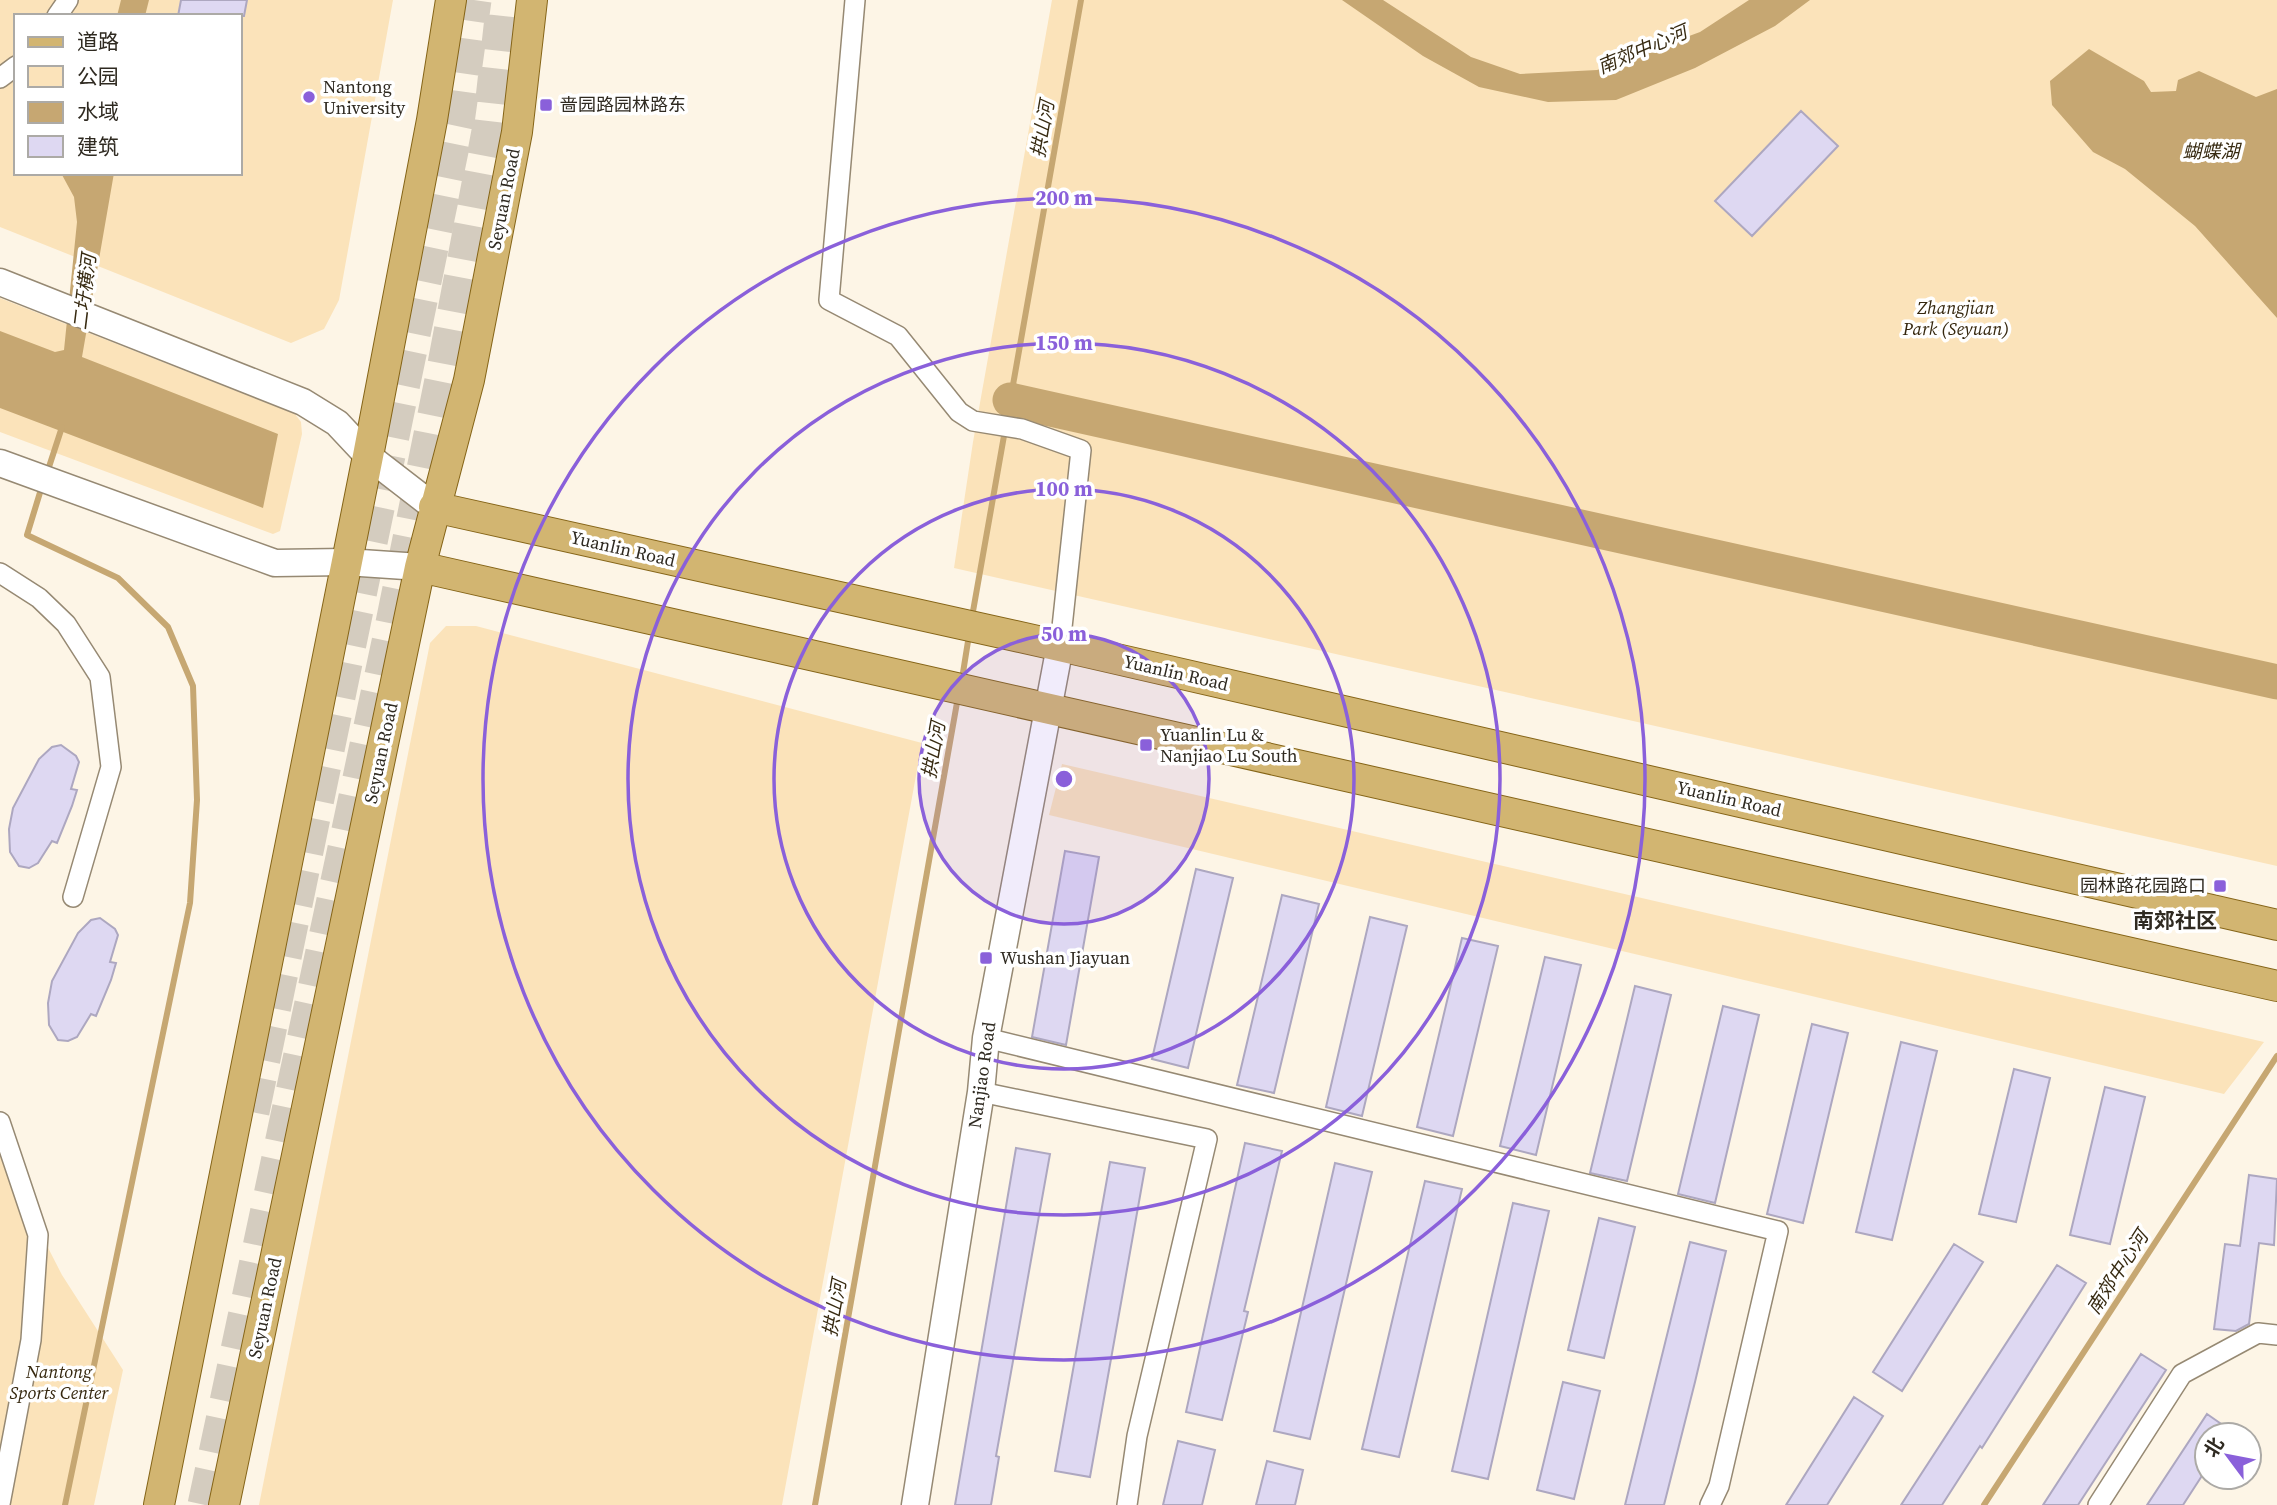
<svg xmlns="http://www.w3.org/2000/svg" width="2277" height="1505" viewBox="0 0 2277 1505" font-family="'Source Serif 4','Noto Sans SC',serif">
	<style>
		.green { fill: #fbe3ba; fill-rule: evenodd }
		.water { fill: #c6a772 }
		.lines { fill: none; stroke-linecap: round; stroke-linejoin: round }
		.stream { stroke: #c6a772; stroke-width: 6 }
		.river { stroke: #c6a772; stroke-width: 35 }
		.building { fill: #ded8f2; stroke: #ada7c0; stroke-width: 2 }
		.highway-tunnel { stroke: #d4ccbf; stroke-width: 35; stroke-dasharray: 35 18; stroke-linecap: butt }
		.street-casing { stroke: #968973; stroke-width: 22 }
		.secondary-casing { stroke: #968973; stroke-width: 29 }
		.primary-casing { stroke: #856417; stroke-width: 32 }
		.street { stroke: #fff; stroke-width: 19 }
		.secondary { stroke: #fff; stroke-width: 26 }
		.primary { stroke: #d2b571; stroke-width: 30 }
		.ring { fill: none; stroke: #8a60da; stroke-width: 3.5 }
		.poi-dot { fill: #8a60da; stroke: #fff; stroke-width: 2.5 }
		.labels { text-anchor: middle; stroke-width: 7; stroke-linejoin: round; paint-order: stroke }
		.poi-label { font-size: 18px; fill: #2f2a21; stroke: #fff; text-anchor: start }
		.street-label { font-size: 18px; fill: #2f2a21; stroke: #fff }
		.park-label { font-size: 18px; font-style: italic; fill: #35270e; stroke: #fff }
		.water-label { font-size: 19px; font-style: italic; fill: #372a11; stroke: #fff }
		.quarter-label { font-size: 21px; font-weight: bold; fill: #2f2a21; stroke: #fff }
		.centre { fill: #8a60da; stroke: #fff; stroke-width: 3.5 }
		.ring-label { font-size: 21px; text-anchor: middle; font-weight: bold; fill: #8a60da; stroke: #fff; stroke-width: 7; stroke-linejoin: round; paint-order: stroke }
	</style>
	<rect width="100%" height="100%" fill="#fdf5e6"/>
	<path class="green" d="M0 0H393L339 300 324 329 291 343 0 227ZM16 16H240V173H16Z
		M1052 0H2277V866L954 568 973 442Z
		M0 298 295 414 301 422 302 434 280 531 273 534 0 432Z
		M446 626H476L922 743 782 1505H259L430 643Z
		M1062 764 2264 1042 2224 1094 1049 815Z
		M0 1154 62 1275 123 1370 94 1505H0Z"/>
	<path class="water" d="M121 0H149L145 16H117Z
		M1342 0H1383L1471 57 1520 74 1597 70 1700 32 1749 0H1810L1775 26 1695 68 1616 100 1548 102 1479 87 1423 56Z
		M2089 49 2144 81 2151 92 2176 91 2178 80 2199 71 2256 97 2277 89V318L2195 226 2125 169 2093 152 2052 105 2050 81Z
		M61 173H114L82 357 278 434 263 508 0 408V331L55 352 64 350 77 222 74 197Z"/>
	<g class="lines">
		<path class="stream" d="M47 473 62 427
			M42 486 27 535 118 578 168 627 193 686 197 800 190 903 65 1505
			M972 617 1081 0
			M962 679 969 635
			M815 1505 958 697
			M1984 1505 2277 1056"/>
		<path class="river" d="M1010 400 2277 682"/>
	</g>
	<path class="building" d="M181 0H247L244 16H178Z
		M1801 111 1838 146 1752 236 1715 201Z
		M61 745 76 756 79 762 71 789 77 790 72 806 57 843 52 841 38 863 29 868 19 866 10 852 9 829 13 808 39 759 52 747Z
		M1065 851 1099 857 1066 1045 1032 1037Z
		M1196 869 1233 878 1188 1068 1152 1059Z
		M1282 895 1319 904 1274 1093 1237 1085Z
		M1370 917 1407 926 1362 1116 1326 1107Z
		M100 918 115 929 118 935 110 962 116 963 111 980 96 1016 91 1014 77 1037 68 1041 58 1040 49 1025 48 1003 52 981 78 933 91 920Z
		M1462 938 1498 946 1453 1136 1417 1127Z
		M1545 957 1581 965 1536 1155 1500 1146Z
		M1635 986 1671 995 1627 1181 1590 1173Z
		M1723 1006 1759 1015 1715 1203 1678 1194Z
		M1812 1024 1848 1033 1803 1223 1767 1214Z
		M1901 1042 1937 1051 1892 1240 1856 1232Z
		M2014 1069 2050 1078 2016 1222 1979 1214Z
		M2105 1087 2145 1097 2110 1244 2070 1235Z
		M1245 1143 1282 1151 1244 1311 1248 1312 1222 1420 1186 1412Z
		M1016 1148 1050 1154 996 1456 999 1457 991 1505H955Z
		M1110 1162 1145 1168 1090 1477 1055 1471Z
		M1335 1163 1372 1172 1310 1439 1274 1431Z
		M2249 1175 2277 1179 2274 1245 2259 1243 2249 1324 2236 1331 2214 1329 2225 1244 2240 1246Z
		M1425 1181 1462 1189 1399 1457 1362 1449Z
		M1513 1203 1549 1211 1488 1479 1452 1471Z
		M1599 1218 1635 1227 1604 1358 1568 1350Z
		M1690 1242 1726 1251 1695 1382 1664 1505H1625Z
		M1954 1244 1983 1262 1902 1391 1873 1372Z
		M2057 1265 2086 1283 1982 1448 1980 1446 1942 1505H1901Z
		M2141 1354 2166 1370 2078 1505H2043Z
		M1563 1382 1600 1391 1574 1499 1537 1490Z
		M1854 1397 1883 1416 1827 1505H1786Z
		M2207 1414 2237 1435H2207V1468L2183 1505H2147Z
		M1178 1441 1215 1450 1202 1505H1163Z
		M1267 1461 1303 1470 1295 1505H1256Z"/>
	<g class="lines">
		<path class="highway-tunnel" d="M252 1112 457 122 474 0
			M205 1505 392 628 442 380 490 126 504 0"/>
		<defs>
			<path id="street" d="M855 0 829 300 898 336 959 412 973 421 1022 429 1081 450 1060 646
				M57 16 68 0
				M0 78 16 66
				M0 573 39 598 66 624 100 677 111 767 73 897
				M986 1038 1778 1231 1719 1486 1710 1505
				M981 1092 1207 1139 1137 1436 1127 1505
				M0 1122 38 1235 31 1340 0 1504
				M2098 1505 2182 1374 2258 1333 2277 1335"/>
			<path id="secondary" d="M0 282 303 402 337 423 368 456 434 507
				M0 463 275 563 346 562 420 567
				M915 1505 981 1092 986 1038 1060 646"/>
			<path id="primary" d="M434 507 1060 646 2277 925
				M420 567 2277 986
				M159 1505 368 456 432 120 451 0
				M224 1505 420 567 469 380 517 132 532 0"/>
		</defs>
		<use href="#street" class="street-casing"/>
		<use href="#secondary" class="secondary-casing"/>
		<use href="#primary" class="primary-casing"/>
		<use href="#street" class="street"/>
		<use href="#secondary" class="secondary"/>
		<use href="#primary" class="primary"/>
	</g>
	<circle cx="1064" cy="779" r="145" fill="#8a60da" fill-opacity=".12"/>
	<g class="ring">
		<circle cx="1064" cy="779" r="145"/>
		<circle cx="1064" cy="779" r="290"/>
		<circle cx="1064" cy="779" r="436"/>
		<circle cx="1064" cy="779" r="581"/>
	</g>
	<g class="poi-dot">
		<circle cx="309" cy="97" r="7"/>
		<rect x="539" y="98" width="14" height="14" rx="3.5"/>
		<rect x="1139" y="738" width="14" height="14" rx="3.5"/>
		<rect x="2213" y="879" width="14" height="14" rx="3.5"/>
		<rect x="979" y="951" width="14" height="14" rx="3.5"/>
	</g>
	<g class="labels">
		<g class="poi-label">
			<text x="323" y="93">Nantong<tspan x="323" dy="21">University</tspan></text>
			<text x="560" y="111">啬园路园林路东</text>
			<text x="1160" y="741">Yuanlin Lu &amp;<tspan x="1160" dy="21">Nanjiao Lu South</tspan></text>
			<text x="2206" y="892" text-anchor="end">园林路花园路口</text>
			<text x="1000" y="964">Wushan Jiayuan</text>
		</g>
		<g class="street-label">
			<text transform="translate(504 199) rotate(-79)" y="6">Seyuan Road</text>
			<text transform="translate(623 549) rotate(13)" y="6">Yuanlin Road</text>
			<text transform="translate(1176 673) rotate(13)" y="6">Yuanlin Road</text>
			<text transform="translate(381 753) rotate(-78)" y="6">Seyuan Road</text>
			<text transform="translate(1729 799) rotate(13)" y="6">Yuanlin Road</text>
			<text transform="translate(982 1075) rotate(-82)" y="6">Nanjiao Road</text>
			<text transform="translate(265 1308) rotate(-78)" y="6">Seyuan Road</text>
		</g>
		<g class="park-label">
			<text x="1956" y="314">Zhangjian<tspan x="1956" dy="21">Park (Seyuan)</tspan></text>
			<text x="59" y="1378">Nantong<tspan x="59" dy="21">Sports Center</tspan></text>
		</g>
		<g class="water-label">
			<text transform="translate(1642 49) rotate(-23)" y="7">南郊中心河</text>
			<text transform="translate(1042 129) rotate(-80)" y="7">拱山河</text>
			<text x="2211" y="158">蝴蝶湖</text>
			<text transform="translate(84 292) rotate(-83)" y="7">二圩横河</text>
			<text transform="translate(933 750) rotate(-80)" y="7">拱山河</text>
			<text transform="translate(2117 1272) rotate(-57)" y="7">南郊中心河</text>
			<text transform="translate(834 1308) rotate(-80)" y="7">拱山河</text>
		</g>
		<g class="quarter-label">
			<text x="2175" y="928">南郊社区</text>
		</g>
	</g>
	<circle cx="1064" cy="779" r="10" class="centre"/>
	<g class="ring-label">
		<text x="1064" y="205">200 m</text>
		<text x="1064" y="350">150 m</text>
		<text x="1064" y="496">100 m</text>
		<text x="1064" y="641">50 m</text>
	</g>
	<rect x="14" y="14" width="228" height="161" fill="#ffffff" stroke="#acaaa6" stroke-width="2"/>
	<rect x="28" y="37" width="35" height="10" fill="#d2b571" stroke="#acaaa6" stroke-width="2"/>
	<text x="77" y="49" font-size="21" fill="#2f2a21">道路</text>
	<rect x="28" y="66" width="35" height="21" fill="#fbe3ba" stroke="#acaaa6" stroke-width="2"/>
	<text x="77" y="84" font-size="21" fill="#2f2a21">公园</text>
	<rect x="28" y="102" width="35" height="21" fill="#c6a772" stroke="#acaaa6" stroke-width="2"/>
	<text x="77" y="119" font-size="21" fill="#2f2a21">水域</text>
	<rect x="28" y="136" width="35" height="21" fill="#ded8f2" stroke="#acaaa6" stroke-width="2"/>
	<text x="77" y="154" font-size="21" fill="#2f2a21">建筑</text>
	<g transform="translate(2228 1456) rotate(302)"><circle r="33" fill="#ffffff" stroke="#acaaa6" stroke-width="2"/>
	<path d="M0-5L12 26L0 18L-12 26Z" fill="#8a60da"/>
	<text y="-10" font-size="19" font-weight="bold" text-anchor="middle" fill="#2f2a21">北</text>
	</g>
</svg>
